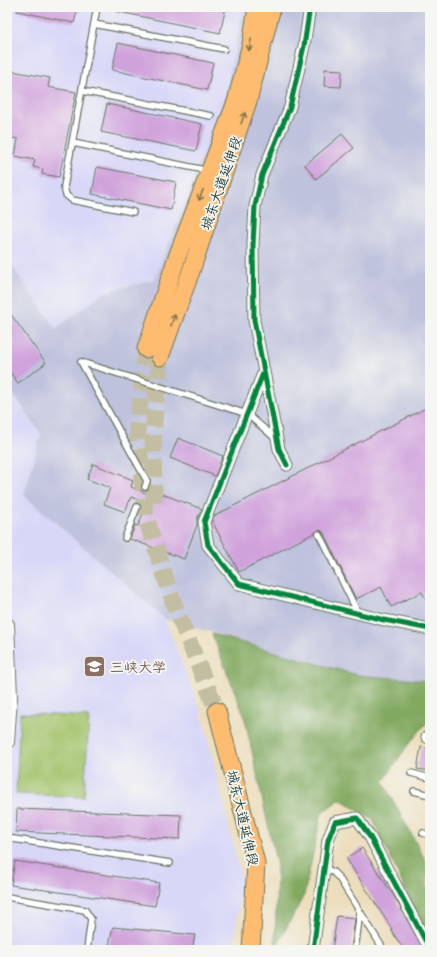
<svg xmlns="http://www.w3.org/2000/svg" width="437" height="957" viewBox="0 0 437 957" font-family="Dekko,'LXGW WenKai TC',sans-serif">
	<style>
		.built { fill: #d8d7f8 }
		.industrial { fill: #bfc2dd }
		.green { fill: #a2c36b; stroke: #608050 }
		.forest { fill: #81a95f; stroke: #50734a }
		.building { fill: #d0a2dc }
		.lines { fill: none; stroke-linecap: round; stroke-linejoin: round }
		.primary-tunnel { stroke: #c3bea1; stroke-width: 17; stroke-dasharray: 17 8; stroke-linecap: butt }
		.service-casing { stroke: #677564; stroke-width: 8 }
		.minor-casing { stroke: #677564; stroke-width: 13 }
		.tertiary-casing { stroke: #677564; stroke-width: 16 }
		.primary-casing { stroke: #677564; stroke-width: 19 }
		.service { stroke: #fff; stroke-width: 5.5 }
		.minor { stroke: #fff; stroke-width: 11 }
		.tertiary { stroke: #fff; stroke-width: 14 }
		.primary { stroke: #fdbc70; stroke-width: 17 }
		.cycleway-casing { stroke: #f6f6f2; stroke-width: 8 }
		.cycleway { stroke: #00873e; stroke-width: 5 }
		.oneway { stroke: #83764f }
		.labels { text-anchor: middle; stroke-width: 3.5; stroke-linejoin: round; paint-order: stroke }
		.street-label { font-size: 14px; fill: #1f3d34; stroke: #f6f6f2 }
		.education-label { font-size: 14px; fill: #785e54; stroke: #f6f6f2; text-anchor: start }
	</style>
	<rect width="100%" height="100%" fill="#f6f6f2"/>
	<filter id="ink" filterUnits="userSpaceOnUse"><feTurbulence type="fractalNoise" baseFrequency=".025" numOctaves="2"/><feDisplacementMap in="SourceGraphic" scale="8" xChannelSelector="R" yChannelSelector="G"/><feConvolveMatrix kernelMatrix="1 2 1 2 8 2 1 2 1" color-interpolation-filters="sRGB"/></filter>
	<filter id="wash" filterUnits="userSpaceOnUse"><feTurbulence type="fractalNoise" baseFrequency=".012" numOctaves="4" result="noise"/><feDisplacementMap in="SourceGraphic" scale="16" xChannelSelector="R" yChannelSelector="G"/><feGaussianBlur stdDeviation="0.9" result="paint"/><feColorMatrix in="noise" values="0 0 0 0 0 0 0 0 0 0 0 0 0 0 0 0 0 1.4 0 .05"/><feComposite in="paint" operator="in"/></filter>
	<g filter="url(#wash)">
		<rect width="100%" height="100%" fill="#ecdebc"/>
		<path class="built" d="M7 7H244L224 101 155 279 103 293 56 329 7 259Z
			M7 385 41 434 25 495 165 619 202 714 242 882 233 950H7Z"/>
		<path class="industrial" d="M244 7H430V681L357 675 165 619 24 495 41 434 7 385V259L56 329 103 293 155 279 224 101Z"/>
		<path class="green" d="M20 713 89 717 84 797 16 794Z"/>
		<path class="forest" d="M212 634 357 675 430 681V719L407 746 383 782 428 865 427 917 430 919V943L373 820 340 799 322 812 304 895 275 949 277 866 244 715Z"/>
		<g id="blocks">
			<path class="building" d="M17 7H78L74 23 17 11Z
				M116 7H226L220 33 115 11Z
				M118 43 213 63 207 90 112 70Z
				M325 69 342 70 341 87 324 86Z
				M7 70 50 78 48 87 76 92 59 177 42 174 43 169 33 167 35 160 15 156 18 139 7 137Z
				M107 104 202 124 196 151 101 132Z
				M342 134 354 148 316 179 305 165Z
				M97 167 176 182 171 210 92 194Z
				M7 309 46 363 18 383 7 368Z
				M430 406V608L422 592 391 607 381 587 356 599 323 532 320 530 239 572 212 521 214 516Z
				M178 438 223 456 215 476 170 458Z
				M93 464 133 480 131 487 153 496 154 491 202 509 197 519V525L184 559 130 539 135 525 138 526 147 503 131 497 125 512 104 504 110 488 87 479Z
				M421 747 430 749V771L417 769Z
				M17 809 181 815 180 839 16 832Z
				M362 848 395 898 424 950H404L391 930 392 929 346 858Z
				M15 861 159 883 155 906 11 885Z
				M337 916 355 918 351 950H332Z
				M113 927 195 935 192 950H108Z"/>
		</g>
	</g>
	<g filter="url(#ink)">
		<use href="#blocks" fill-opacity="0" stroke="#677564" stroke-width="1"/>
		<g class="lines">
			<path class="primary-tunnel" d="M146 349 137 427 146 518 175 607 217 711
				M154 502 153 432 160 357"/>
			<defs>
				<path id="service" d="M97 7 64 187 66 195 72 200 133 212
					M94 24 224 49
					M82 91 211 116
					M73 143 200 169
					M81 362 247 414 275 438
					M81 362 147 481 145 487
					M319 534 358 613
					M125 538 137 507
					M411 773 430 778
					M414 791 430 795
					M423 833 430 835
					M7 838 170 863
					M324 868 333 872 339 878 384 950
					M7 897 85 910 91 919 87 950
					M355 950 360 912"/>
				<path id="minor" d="M264 371 204 522 208 545 239 584 384 620 430 629
					M287 465 279 449 254 320 253 244 255 206 262 175 290 107 304 46 310 7
					M427 737 430 738
					M313 950 328 840 335 822 357 818 370 837 425 940 430 947"/>
				<path id="tertiary" d="M7 625 10 697 7 742"/>
				<path id="primary" d="M146 349 177 257 236 102 251 44 257 7
					M160 357 191 271 249 98 272 7
					M217 711 256 863 251 950"/>
			</defs>
			<use href="#service" class="service-casing"/>
			<use href="#minor" class="minor-casing"/>
			<use href="#tertiary" class="tertiary-casing"/>
			<use href="#primary" class="primary-casing"/>
			<use href="#service" class="service"/>
			<use href="#minor" class="minor"/>
			<use href="#tertiary" class="tertiary"/>
			<use href="#primary" class="primary"/>
			<defs>
				<path id="cycleway" d="M264 371 204 522 208 545 239 584 384 620 430 629
					M287 465 279 449 254 320 253 244 255 206 262 175 290 107 304 46 310 7
					M313 950 328 840 335 822 357 818 370 837 425 940 430 947"/>
			</defs>
			<use href="#cycleway" class="cycleway-casing"/>
			<use href="#cycleway" class="cycleway"/>
		</g>
		<defs><path id="oneway-shaft" d="M-6 0H5M1.5-3L5.5 0L1.5 3" fill="none" stroke-width="1.6" stroke-linecap="round" stroke-linejoin="round"/></defs>
		<g class="oneway">
			<use href="#oneway-shaft" transform="translate(250 45) rotate(102)"/>
			<use href="#oneway-shaft" transform="translate(243 118) rotate(-71)"/>
			<use href="#oneway-shaft" transform="translate(201 195) rotate(111)"/>
			<use href="#oneway-shaft" transform="translate(173 320) rotate(-70)"/>
		</g>
	</g>
	<defs>
		<symbol id="university-square" viewBox="-11 -11 22 22"><rect x="-9" y="-9" width="18" height="18" rx="4" fill="#8d6e63" stroke="#f6f6f2"/><path d="M0-5L7-2L0 1L-7-2ZM-4 1L0 2.5L4 1V4Q0 6-4 4Z" fill="#fff"/></symbol>
	</defs>
	<g fill-rule="evenodd">
		<use href="#university-square" x="82" y="654" width="25" height="25"/>
	</g>
	<g class="labels">
		<g class="street-label">
			<text transform="translate(221 183) rotate(-71)" y="5">城东大道延伸段</text>
			<text transform="translate(243 818) rotate(77)" y="5">城东大道延伸段</text>
		</g>
		<g class="education-label">
			<text x="110" y="672">三峡大学</text>
		</g>
	</g>
	<rect width="437" height="957" fill="none" stroke="#f6f6f2" stroke-width="24"/>
</svg>
